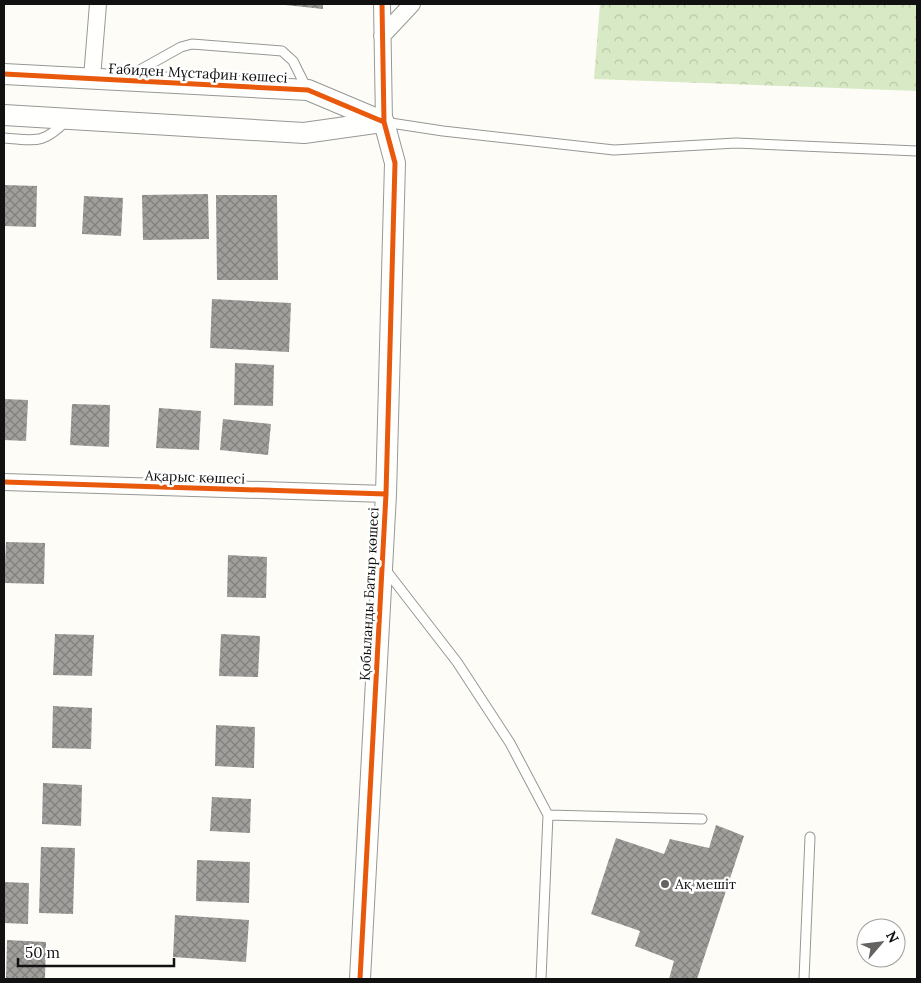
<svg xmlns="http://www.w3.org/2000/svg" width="921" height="983" viewBox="0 0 921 983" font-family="Lora,serif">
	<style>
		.forest { fill: url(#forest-crowns) }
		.building { fill: url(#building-cross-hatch) }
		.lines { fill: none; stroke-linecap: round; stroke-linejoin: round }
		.service-casing { stroke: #979795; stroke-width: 11 }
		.minor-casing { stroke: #979795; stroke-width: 18 }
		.tertiary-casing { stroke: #979795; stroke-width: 22 }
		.service { stroke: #fffffe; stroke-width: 9 }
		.minor { stroke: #fffffe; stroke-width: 16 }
		.tertiary { stroke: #fffffe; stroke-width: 20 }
		.cycleway-casing { stroke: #fff; stroke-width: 8 }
		.cycleway { stroke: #e8590c; stroke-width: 5 }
		.poi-dot { fill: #646362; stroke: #fff; stroke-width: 2 }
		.labels { text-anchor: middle; stroke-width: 5; stroke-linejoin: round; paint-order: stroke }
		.street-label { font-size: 14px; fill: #111; stroke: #fff }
		.poi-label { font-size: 14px; fill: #111; stroke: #fff; text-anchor: start }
	</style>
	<defs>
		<pattern id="forest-crowns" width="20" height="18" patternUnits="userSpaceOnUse" patternTransform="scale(1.25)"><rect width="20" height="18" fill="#d8eac5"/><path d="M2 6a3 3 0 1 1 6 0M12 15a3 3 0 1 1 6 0" fill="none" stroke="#b8c8a8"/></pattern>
		<pattern id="building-cross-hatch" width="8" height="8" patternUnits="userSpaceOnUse" patternTransform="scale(1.25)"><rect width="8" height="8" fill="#a19f9c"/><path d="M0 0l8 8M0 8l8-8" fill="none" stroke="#82807e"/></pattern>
	</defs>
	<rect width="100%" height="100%" fill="#fdfcf7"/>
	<path class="forest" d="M600 4H917V91L594 79Z"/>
	<path class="building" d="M276 4H323V9Z
		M4 185 37 186 36 227 4 226Z
		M208 194 209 239 143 240 142 195Z
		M216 195H277L278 280H217Z
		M84 196 123 198 121 236 82 234Z
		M212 299 291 303 289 352 210 348Z
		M235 363 274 365 273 406 234 405Z
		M4 399 28 400 26 441 4 440Z
		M72 404 110 405 109 447 70 445Z
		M159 408 201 411 199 450 156 448Z
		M223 419 271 424 268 455 220 450Z
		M6 542 45 543 44 584 4 583Z
		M228 555 267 557 266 598 227 597Z
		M55 634 94 635 92 676 53 675Z
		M221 634 260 636 258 677 219 676Z
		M53 706 92 708 91 749 52 748Z
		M216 725 255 727 254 768 215 766Z
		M43 783 82 785 81 826 42 824Z
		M212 797 251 799 250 833 210 831Z
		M716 825 744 836 697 979H669L674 961 635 946 640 931 591 914 616 838 664 854 670 839 709 848Z
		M41 847 75 848 73 914 39 913Z
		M197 860 250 862 249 903 196 901Z
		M4 882 29 883 28 924 4 923Z
		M175 915 249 920 246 962 173 957Z
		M7 940 46 942 45 979H6Z"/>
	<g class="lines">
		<defs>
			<path id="service" d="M129 76 181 47 192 44 282 51 293 61 307 89
				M384 122 443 131 614 150 736 143 917 151
				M4 138C36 140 42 145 66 121
				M385 569 457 662 510 743 548 815 541 979
				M548 815 702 819
				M804 979 810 837"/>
			<path id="minor" d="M382 4 384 122
				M382 36 412 4
				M92 78 98 4
				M4 482 386 494"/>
			<path id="tertiary" d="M4 74 308 90 384 122
				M4 115 304 133 382 122
				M360 979 386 494 395 163 384 122"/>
		</defs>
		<use href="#service" class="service-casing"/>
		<use href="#minor" class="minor-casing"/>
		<use href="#tertiary" class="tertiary-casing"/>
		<use href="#service" class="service"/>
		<use href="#minor" class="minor"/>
		<use href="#tertiary" class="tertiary"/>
		<defs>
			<path id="cycleway" d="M4 74 308 90 384 122
				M4 482 386 494
				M360 979 386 494 395 163 384 122 382 4"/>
		</defs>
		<use href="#cycleway" class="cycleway-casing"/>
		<use href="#cycleway" class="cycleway"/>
	</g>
	<circle class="poi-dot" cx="665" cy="884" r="5"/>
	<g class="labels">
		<g class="street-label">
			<text transform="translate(198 73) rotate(3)" y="5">Ғабиден Мұстафин көшесі</text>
			<text transform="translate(195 477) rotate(2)" y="5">Ақарыс көшесі</text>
			<text transform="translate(369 594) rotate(-87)" y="5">Қобыланды Батыр көшесі</text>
		</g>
		<g class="poi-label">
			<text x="675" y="889">Ақ мешіт</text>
		</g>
	</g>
	<rect width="921" height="983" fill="none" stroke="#111111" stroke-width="10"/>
	<g transform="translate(881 943) rotate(62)"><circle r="24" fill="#ffffff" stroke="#a0a0a0"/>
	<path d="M0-4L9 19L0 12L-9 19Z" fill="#646362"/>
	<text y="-8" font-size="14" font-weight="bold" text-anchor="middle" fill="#111111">N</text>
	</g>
	<path d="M18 958v8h156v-8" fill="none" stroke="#111111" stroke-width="2.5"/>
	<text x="25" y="958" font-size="15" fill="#111111" stroke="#ffffff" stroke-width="4" paint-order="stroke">50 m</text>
</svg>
